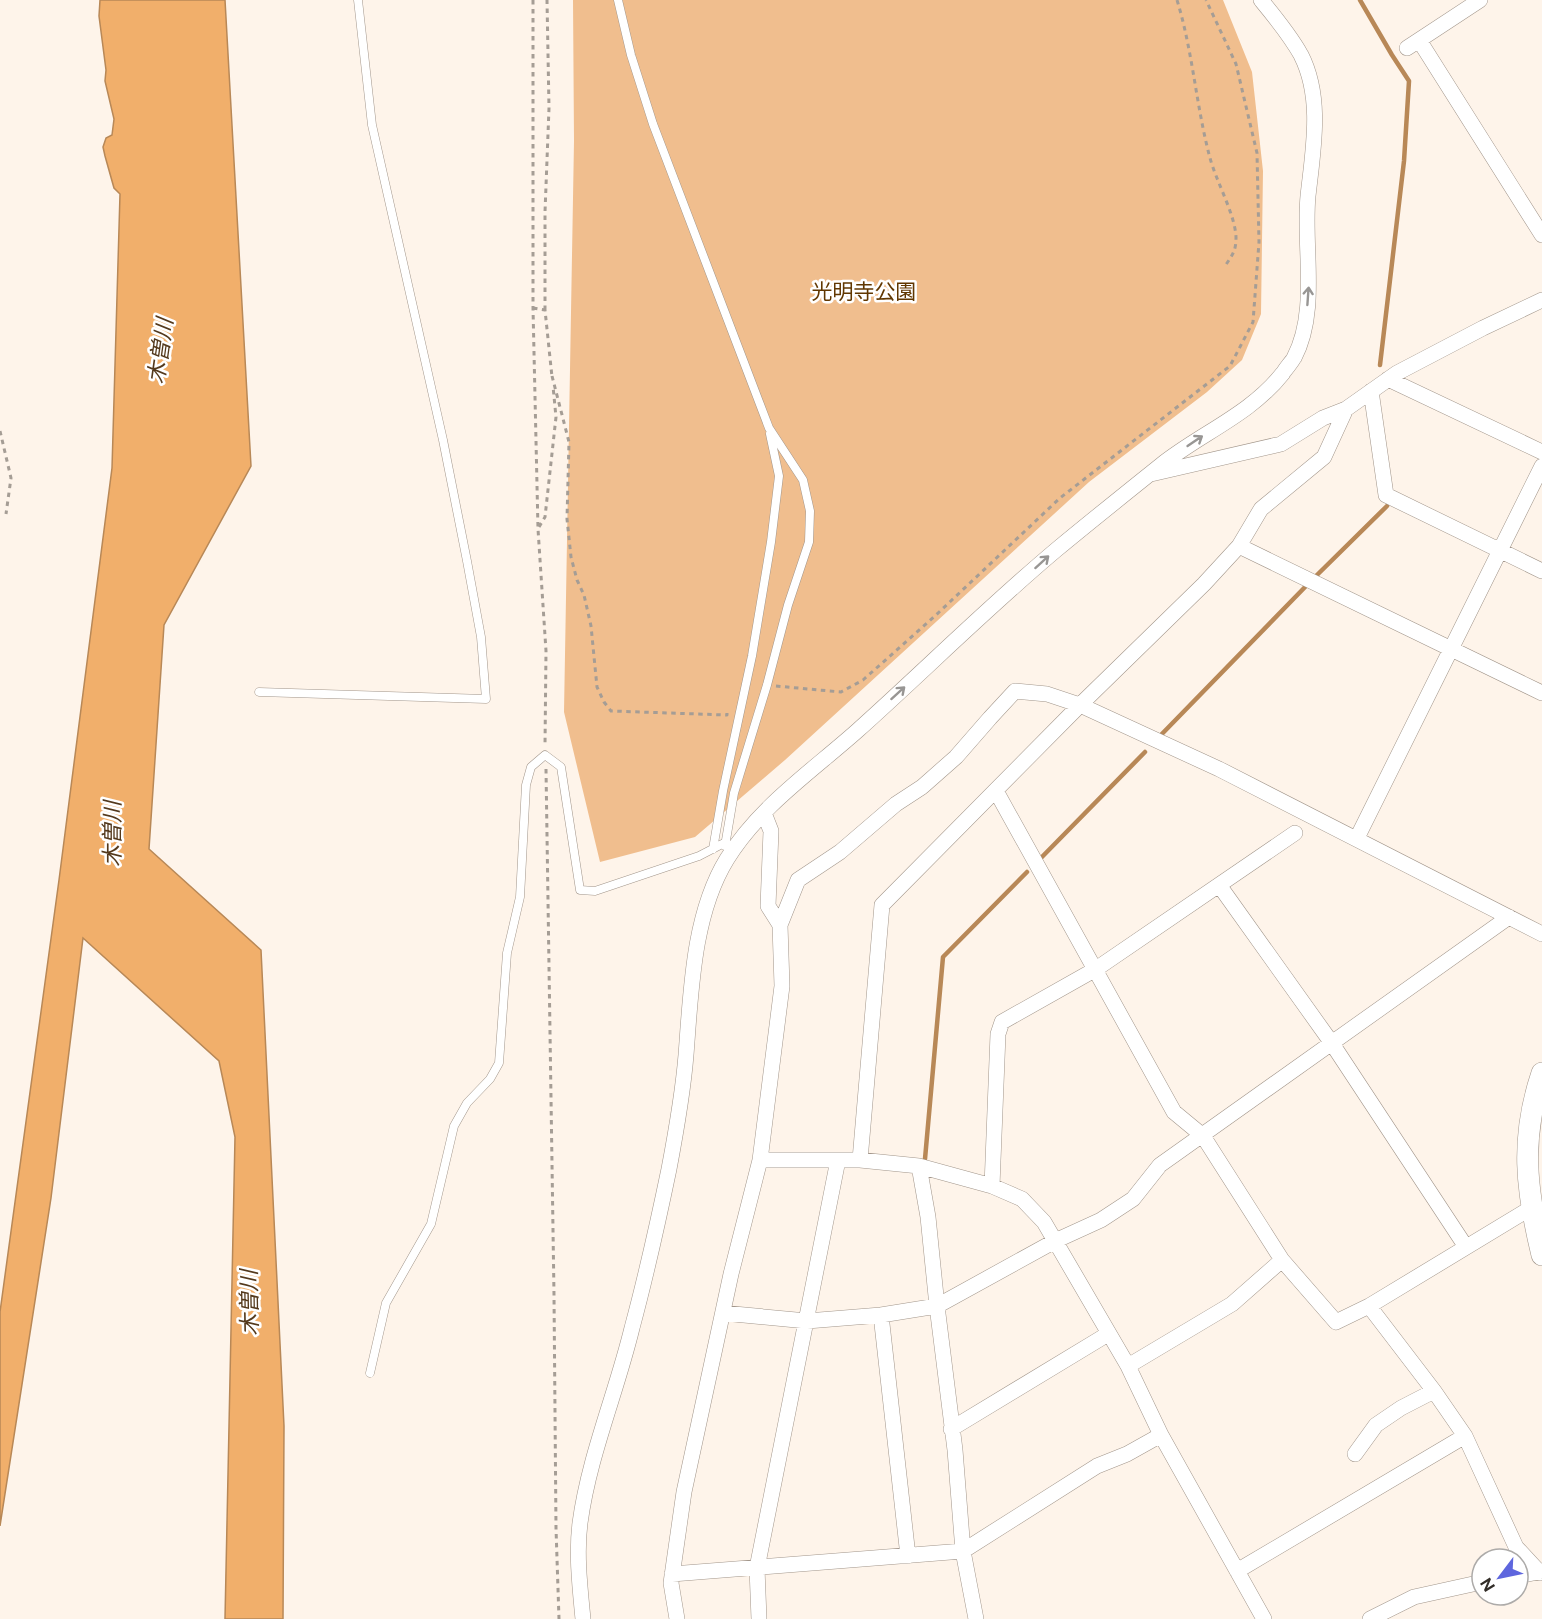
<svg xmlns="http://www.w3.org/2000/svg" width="1542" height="1619" viewBox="0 0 1542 1619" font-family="'Public Sans','Noto Sans JP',sans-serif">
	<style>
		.green { fill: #f0be8e }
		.water { fill: #f1af6b; stroke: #b88857; stroke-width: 1.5 }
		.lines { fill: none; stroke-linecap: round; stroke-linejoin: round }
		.stream { stroke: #b88857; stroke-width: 4.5 }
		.service-casing { stroke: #a2968b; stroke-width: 9 }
		.minor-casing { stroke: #a2968b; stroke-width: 16 }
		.secondary-casing { stroke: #a2968b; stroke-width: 22 }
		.path { stroke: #a59d95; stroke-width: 3; stroke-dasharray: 4.5 4.5; stroke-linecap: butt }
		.service { stroke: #fff; stroke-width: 8 }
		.minor { stroke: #fff; stroke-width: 15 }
		.secondary { stroke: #fff; stroke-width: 21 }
		.oneway { stroke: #989694 }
		.labels { text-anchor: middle; stroke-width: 5; stroke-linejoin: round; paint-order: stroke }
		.park-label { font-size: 21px; fill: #613700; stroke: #fff }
		.water-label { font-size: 22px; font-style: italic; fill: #54391c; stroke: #fff }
	</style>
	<rect width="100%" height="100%" fill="#fef4ea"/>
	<path class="green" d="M573 0H1223L1252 72 1263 171 1261 314 1242 360 1207 392 1089 482 785 760 695 837 600 862 564 712 574 141Z"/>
	<path class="water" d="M100 0H225L251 466 164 625 149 849 261 950 284 1426 283 1619H225L235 1137 219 1061 83 938 51 1198 0 1526V1312L59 880 112 468 120 194 114 188 105 156 103 147 106 138 112 135 114 119 105 81 106 70 99 16Z"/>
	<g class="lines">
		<path class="stream" d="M1360 0 1392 55 1409 81 1404 161 1380 365
			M1316 576 1387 506
			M1158 738 1307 585
			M1038 861 1145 752
			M925 1159 943 957 1027 872"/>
		<defs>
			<path id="service" d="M618 0 631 55 653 124 769 428 803 480 810 511 809 542 788 605 767 685 734 793 725 846
				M259 692 486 699 481 637 467 561 443 440 372 125 358 0
				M713 849 723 791 752 656 771 542 779 476 770 434
				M370 1373 386 1303 431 1224 454 1126 467 1103 490 1079 499 1063 507 953 520 897 526 785 531 767 545 755 561 767 580 890 595 891 699 856 726 842"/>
			<path id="minor" d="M1419 40 1542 235
				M1407 48 1480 0
				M1388 379 1542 452
				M1371 391 1386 495 1542 571
				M1151 474 1281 444 1323 418 1346 409
				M1239 546 1542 693
				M996 791 1174 1112 1203 1136 1282 1260 1336 1322 1369 1306 1531 1208
				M1357 838 1542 466
				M1219 885 1331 1042 1466 1247
				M780 925 798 880 840 852 896 804 922 787 956 757 990 718 1015 691 1047 694 1080 705 1219 769 1542 934
				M760 1160H838
				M860 1160 882 905 1080 705 1204 584 1239 546 1261 509 1324 457 1346 409 1397 373 1483 328 1542 300
				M919 1166 928 1217 937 1306 955 1450 963 1551 976 1619
				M992 1186 998 1034 1002 1022 1096 969 1295 833
				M1369 1306 1434 1391 1465 1436 1516 1547 1540 1573
				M723 1313 807 1321 881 1315 937 1306 1055 1241 1101 1220 1133 1199 1160 1165 1509 917
				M881 1315 908 1556
				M1128 1366 1232 1304 1282 1260
				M951 1429 1108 1334
				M1355 1454 1376 1425 1401 1408 1434 1391
				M1237 1571 1465 1436
				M672 1574 963 1551 1097 1466 1127 1454 1161 1435
				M1518 1576 1542 1571
				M583 1619C580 1588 576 1554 580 1523 589 1456 616 1394 632 1328 646 1276 658 1222 669 1169 676 1132 683 1092 686 1055 691 991 693 914 727 859 759 807 812 771 857 731 924 671 987 608 1056 550 1091 521 1126 493 1161 465 1201 433 1250 415 1283 373 1283 372 1294 359 1294 358 1319 311 1303 247 1308 196 1313 150 1323 98 1301 55 1290 35 1275 17 1261 0
				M677 1619 671 1583 684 1492 731 1274 760 1160 782 986 780 925 768 906 771 831 764 813
				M759 1619 757 1568 838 1160H860L919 1166 992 1186 1022 1199 1044 1222 1128 1366 1161 1435 1264 1619
				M1370 1619 1414 1597 1482 1582"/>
			<path id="secondary" d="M1542 1073C1520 1138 1526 1190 1542 1255"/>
		</defs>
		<use href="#service" class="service-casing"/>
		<use href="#minor" class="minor-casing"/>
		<use href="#secondary" class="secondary-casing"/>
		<path class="path" d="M533 0V308L538 529 546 651 545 745
			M1177 0C1193 52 1196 106 1210 158 1216 181 1235 214 1236 237 1236 251 1233 254 1225 266
			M533 308 545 310 552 377
			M545 310V212L549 108 547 0
			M552 376 569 442 567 519 571 557 577 580 584 595 591 626 597 687 604 702 611 711 727 715V713
			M0 431 11 478 6 514
			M539 527 545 517 556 417 553 386
			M776 686 841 692 863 680 936 615 1060 498 1230 366 1253 322 1259 242 1257 153 1236 64 1206 0
			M546 769 554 1295 556 1528 559 1619"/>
		<use href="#service" class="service"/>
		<use href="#minor" class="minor"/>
		<use href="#secondary" class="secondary"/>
	</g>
	<defs><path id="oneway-shaft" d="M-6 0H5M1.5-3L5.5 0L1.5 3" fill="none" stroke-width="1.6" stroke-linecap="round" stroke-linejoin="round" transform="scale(1.5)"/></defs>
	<g class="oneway">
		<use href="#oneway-shaft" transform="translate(1308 296) rotate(-86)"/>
		<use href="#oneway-shaft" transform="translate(1195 441) rotate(-34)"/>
		<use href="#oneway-shaft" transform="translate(1042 562) rotate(-42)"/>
		<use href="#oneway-shaft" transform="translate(898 693) rotate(-42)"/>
	</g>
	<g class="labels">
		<g class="park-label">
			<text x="864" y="299">光明寺公園</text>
		</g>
		<g class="water-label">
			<text transform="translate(160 351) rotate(-82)" y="8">木曽川</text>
			<text transform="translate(112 834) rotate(-90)" y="8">木曽川</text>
			<text transform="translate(249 1303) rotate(-91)" y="8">木曽川</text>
		</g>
	</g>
	<g transform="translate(1500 1577) rotate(238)"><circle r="28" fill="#ffffff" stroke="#adaba9" stroke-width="1.5"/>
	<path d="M0-4.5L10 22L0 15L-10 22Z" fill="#5e66de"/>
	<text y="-9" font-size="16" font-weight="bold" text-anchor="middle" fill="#322d28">N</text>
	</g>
</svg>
